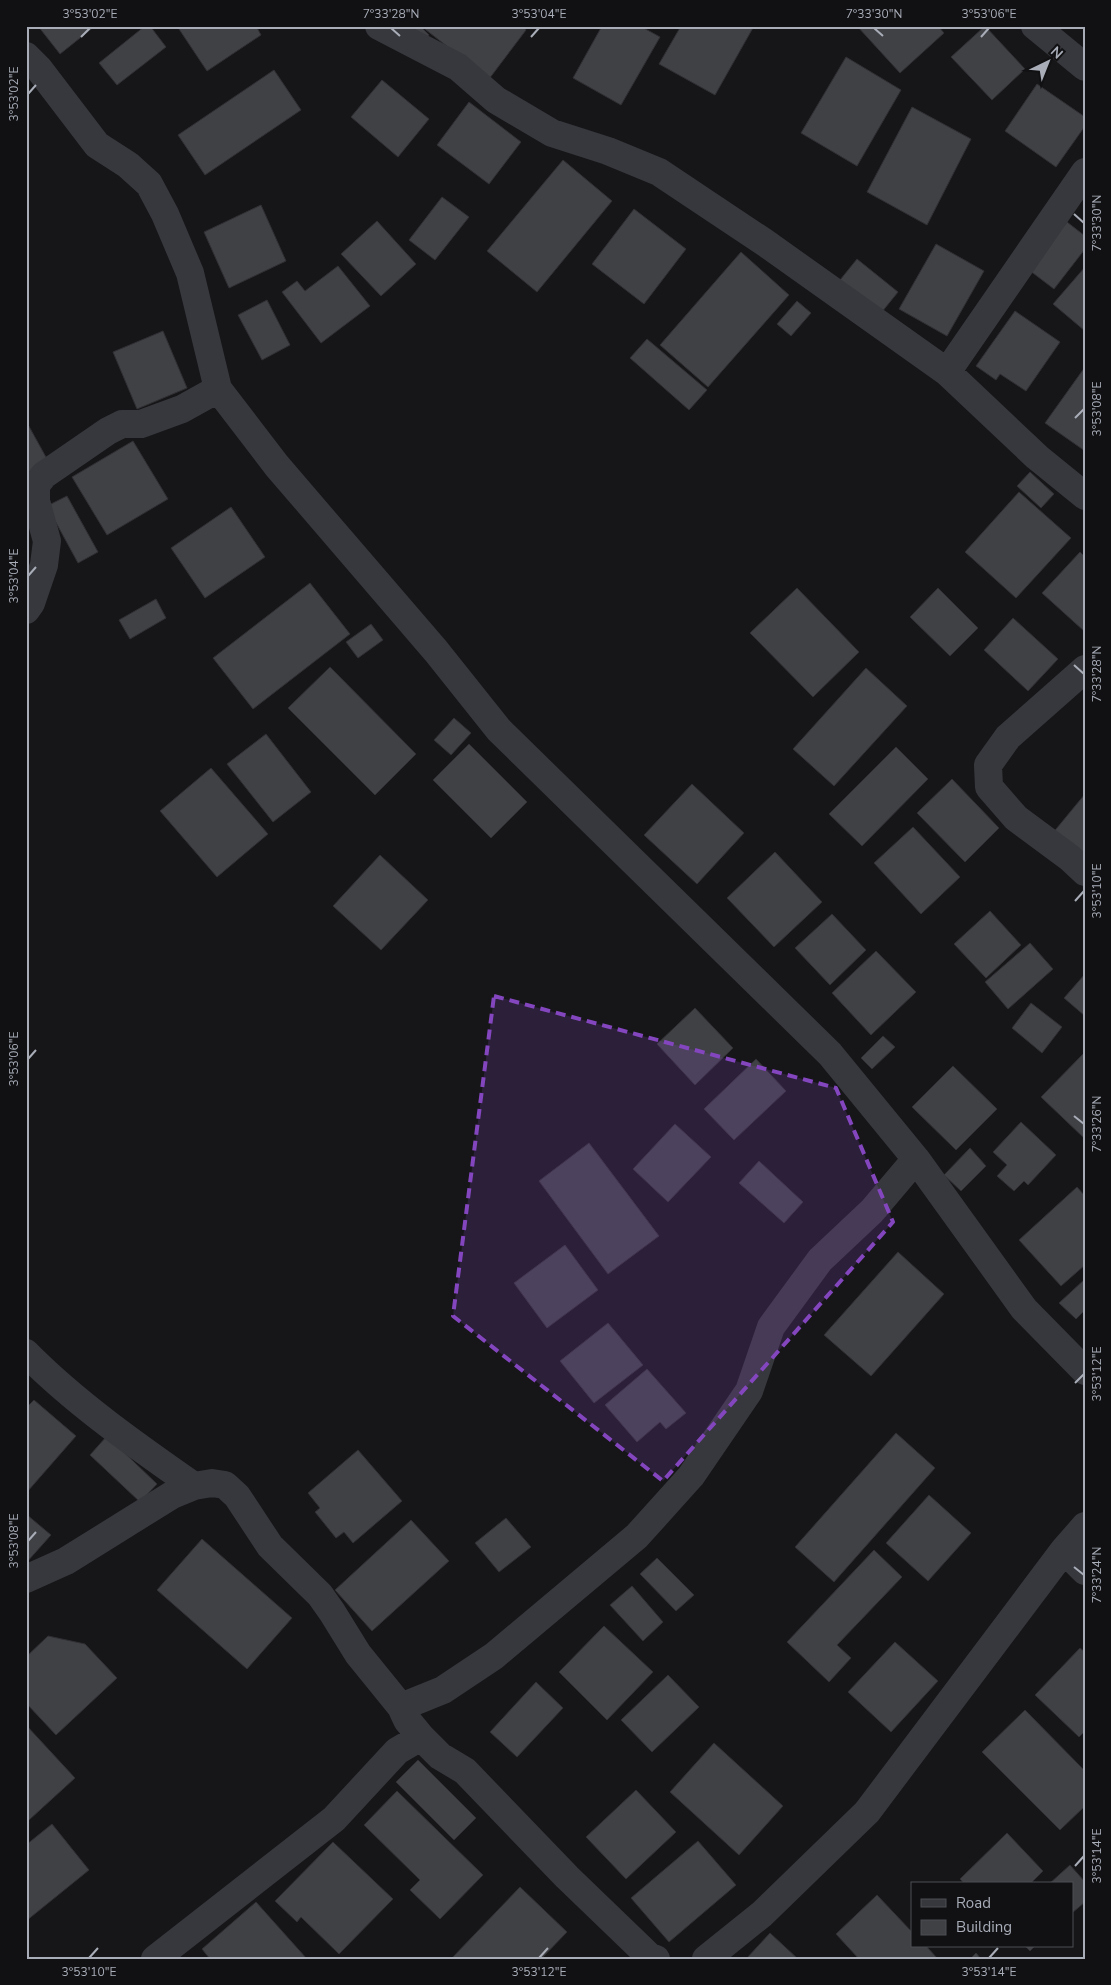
<svg xmlns="http://www.w3.org/2000/svg" width="1111" height="1985" viewBox="0 0 1111 1985" font-family="'Nunito Sans',sans-serif">
	<style>
		.building { fill: #404145; stroke: #303034 }
		.lines { fill: none; stroke-linecap: round; stroke-linejoin: round }
		.minor { stroke: #37383d; stroke-width: 28 }
		.marked { fill: #8446be; fill-opacity: 0.2; stroke: #8446be; stroke-width: 4; stroke-dasharray: 10 6; stroke-linejoin: round }
		.ticks { fill: none; stroke: #a8adb8; stroke-width: 2 }
		.neatline { fill: none; stroke: #a8adb8; stroke-width: 2 }
		.ticks-label { font-size: 12px; text-anchor: middle; fill: #a8adb8 }
	</style>
	<rect width="100%" height="100%" fill="#161618"/>
	<path class="building" d="M38 26H95L60 54Z
		M145 26H150L166 47 117 85 99 63Z
		M177 26H256L261 35 207 71Z
		M401 26H420L429 35 420 46Z
		M421 26H522L526 30 489 79Z
		M602 26H640L660 37 621 105 573 78Z
		M681 26H754L715 95 659 64Z
		M857 26H938L944 33 900 73Z
		M985 26 1025 69 992 100 951 57Z
		M846 57 901 90 857 166 801 133Z
		M274 70 301 110 205 175 178 135Z
		M382 80 429 119 398 157 351 117Z
		M1037 84 1085 117V126L1056 167 1005 131Z
		M469 102 521 142 489 184 437 145Z
		M912 107 971 139 927 225 867 192Z
		M563 160 612 201 537 292 487 251Z
		M442 197 469 217 435 260 409 240Z
		M261 205 286 261 229 288 204 232Z
		M634 209 686 249 644 304 592 264Z
		M377 221 416 264 381 296 341 254Z
		M1067 222 1085 236V249L1054 289 1029 270Z
		M936 244 984 271 947 336 899 309Z
		M741 252 789 295 708 387 660 345Z
		M857 259 898 292 877 318 836 285Z
		M338 266 370 306 321 343 282 292 297 281 305 291Z
		M1085 267V331L1053 304Z
		M267 300 290 345 262 360 238 315Z
		M797 301 811 313 791 336 777 324Z
		M1015 311 1060 342 1026 391 1000 374 996 380 976 366Z
		M163 331 187 388 137 409 113 352Z
		M647 339 707 390 689 410 630 358Z
		M1085 367V451L1045 423Z
		M26 421 52 468 26 482Z
		M133 441 168 499 107 535 72 477Z
		M1030 472 1054 494 1041 508 1017 486Z
		M1019 492 1071 538 1016 598 965 552Z
		M67 496 98 552 78 563 47 506Z
		M231 507 265 557 205 598 171 548Z
		M1080 552 1085 557 1084 631 1042 593Z
		M310 583 350 634 253 709 213 658Z
		M797 588 859 652 813 697 750 633Z
		M938 588 978 628 950 656 910 617Z
		M156 599 166 618 130 639 119 620Z
		M1013 618 1058 659 1028 691 984 650Z
		M371 624 383 640 358 658 346 642Z
		M330 667 416 754 375 795 288 708Z
		M866 668 907 706 834 786 793 749Z
		M454 718 471 733 451 755 434 740Z
		M266 734 311 792 273 822 227 764Z
		M469 744 527 802 491 838 433 780Z
		M896 747 928 779 862 846 829 814Z
		M211 768 268 834 217 877 160 811Z
		M952 779 999 828 965 862 917 813Z
		M692 784 744 833 697 884 644 835Z
		M1085 794V849L1079 856 1052 834Z
		M913 827 960 877 921 914 874 863Z
		M775 852 822 902 774 947 727 898Z
		M380 855 428 900 381 950 333 906Z
		M990 911 1021 945 986 978 954 944Z
		M832 914 866 950 830 985 795 948Z
		M1030 943 1053 969 1008 1009 985 982Z
		M876 951 916 992 871 1035 832 993Z
		M1085 974V1016L1064 998Z
		M1031 1003 1062 1027 1042 1053 1012 1028Z
		M695 1008 733 1048 695 1085 657 1044Z
		M883 1036 895 1047 872 1069 861 1058Z
		M1084 1053 1085 1054V1139L1041 1097Z
		M756 1059 786 1091 734 1140 704 1109Z
		M953 1066 997 1109 956 1150 912 1107Z
		M1021 1122 1056 1155 1028 1185 1024 1181 1014 1191 997 1176 1007 1165 993 1152Z
		M675 1124 711 1157 668 1202 633 1169Z
		M589 1143 659 1236 608 1274 539 1181Z
		M970 1148 986 1166 961 1191 944 1175Z
		M759 1161 803 1202 784 1223 739 1183Z
		M1077 1187 1085 1196V1265L1061 1286 1019 1240Z
		M565 1245 598 1290 547 1328 514 1283Z
		M898 1252 944 1294 871 1376 824 1335Z
		M1085 1279V1310L1076 1319 1059 1303Z
		M608 1323 643 1365 594 1403 560 1361Z
		M647 1369 686 1413 666 1429 660 1422 637 1442 605 1405Z
		M34 1400 76 1436 27 1492 26 1408Z
		M896 1433 935 1468 834 1582 795 1547Z
		M107 1436 157 1484 140 1502 90 1455Z
		M358 1450 402 1501 353 1543 344 1532 336 1538 315 1512 320 1508 308 1493Z
		M929 1495 971 1533 928 1581 886 1543Z
		M26 1514 51 1535 26 1563Z
		M506 1518 531 1547 499 1572 475 1543Z
		M411 1520 449 1561 372 1631 335 1590Z
		M202 1539 292 1618 247 1669 157 1590Z
		M874 1550 902 1577 837 1645 851 1658 829 1682 787 1642Z
		M657 1558 694 1595 676 1611 640 1574Z
		M632 1586 663 1622 643 1641 610 1605Z
		M604 1626 653 1672 607 1720 559 1672Z
		M48 1636 85 1644 117 1678 56 1735 26 1703V1657Z
		M895 1642 938 1681 891 1732 848 1692Z
		M1080 1648 1085 1652V1731L1079 1737 1035 1695Z
		M668 1675 699 1707 652 1752 621 1720Z
		M536 1682 563 1708 517 1757 490 1732Z
		M1025 1710 1085 1771V1806L1060 1830 982 1752Z
		M26 1725 75 1778 29 1820 26 1817Z
		M714 1743 783 1806 739 1855 670 1792Z
		M418 1760 476 1818 454 1840 396 1782Z
		M636 1790 676 1832 626 1879 586 1837Z
		M397 1791 483 1875 440 1919 410 1890 420 1880 364 1825Z
		M52 1824 89 1870 26 1921V1845Z
		M1007 1833 1043 1871 1030 1884H965L960 1879Z
		M698 1841 736 1885 669 1942 631 1898Z
		M333 1842 393 1899 339 1954 301 1917 297 1922 275 1901Z
		M1070 1865 1085 1882V1902L1072 1913V1884H1049Z
		M520 1887 567 1932 541 1959H451Z
		M877 1895 912 1932V1946H926L938 1959H859L836 1934Z
		M256 1902 307 1959H210L202 1949Z
		M770 1933 798 1959H746Z
		M1025 1946H1035L1030 1951Z
		M976 1953 981 1959H970Z"/>
	<g class="lines">
		<path class="minor" d="M379 26 458 67 496 100 552 133 608 151 659 172 764 242 947 372 1037 457 1085 496
			M1035 26 1085 67
			M26 56 39 69 97 145 128 165 149 184 165 214 190 273 218 389 277 466 436 651 499 730 830 1054 916 1159 1024 1309 1085 1371
			M947 372 1085 172
			M26 610 31 603 44 565 47 541 36 501V485L44 475 108 431 122 424H141L182 409 218 389
			M1085 669 1008 737 988 765 989 787 1016 818 1070 858 1085 872
			M26 1353C74 1402 138 1447 194 1486
			M1064 1550 1085 1571
			M26 1579 66 1561 172 1495 194 1486 212 1483 225 1485 237 1496 270 1546 320 1595 332 1612 358 1654 401 1707 407 1720 421 1737 440 1756 465 1771 567 1877 649 1956 656 1959
			M401 1707 443 1690 494 1656 637 1536 691 1476 749 1391 771 1327 820 1260 872 1211 916 1159
			M155 1959 334 1819 397 1751 421 1737
			M706 1959 762 1914 867 1812 1064 1550 1085 1526"/>
	</g>
	<path class="marked" d="M494 996 836 1088 893 1222 663 1481 453 1316Z"/>
	<path class="ticks" d="M391 28 400 36M874 28 883 36M81 37 90 28M531 37 539 28M981 37 989 28M28 94 36 85M1074 214 1084 223M1075 418 1084 409M28 576 36 567M1074 665 1084 674M1075 901 1084 891M28 1059 36 1050M1074 1116 1084 1124M1075 1383 1084 1374M28 1541 36 1532M1074 1567 1084 1575M1075 1866 1084 1856M89 1958 98 1948M539 1958 548 1948M989 1958 998 1948"/>
	<rect width="1111" height="1985" fill="none" stroke="#111113" stroke-width="55"/>
	<rect x="911" y="1882" width="162" height="65" fill="#111113" stroke="#4d4f55"/>
	<rect x="921" y="1899" width="25" height="8" fill="#37383d" stroke="#4d4f55"/>
	<text x="956" y="1908" font-size="15" fill="#a8adb8">Road</text>
	<rect x="921" y="1920" width="25" height="15" fill="#404145" stroke="#4d4f55"/>
	<text x="956" y="1932" font-size="15" fill="#a8adb8">Building</text>
	<g transform="translate(1048 62) rotate(43)" stroke="#111113" stroke-width="4" paint-order="stroke">
	<path d="M0-4L9 19L0 12L-9 19Z" fill="#a8adb8"/>
	<text y="-8" font-size="14" font-weight="bold" text-anchor="middle" fill="#a8adb8">N</text>
	</g>
	<rect x="28" y="28" width="1056" height="1930" class="neatline"/>
	<g class="ticks-label">
		<text x="90" y="18">3°53'02"E</text>
		<text x="391" y="18">7°33'28"N</text>
		<text x="539" y="18">3°53'04"E</text>
		<text x="874" y="18">7°33'30"N</text>
		<text x="989" y="18">3°53'06"E</text>
		<text transform="translate(14 94) rotate(-90)" y="4">3°53'02"E</text>
		<text transform="translate(1097 223) rotate(-90)" y="4">7°33'30"N</text>
		<text transform="translate(1097 409) rotate(-90)" y="4">3°53'08"E</text>
		<text transform="translate(14 576) rotate(-90)" y="4">3°53'04"E</text>
		<text transform="translate(1097 674) rotate(-90)" y="4">7°33'28"N</text>
		<text transform="translate(1097 891) rotate(-90)" y="4">3°53'10"E</text>
		<text transform="translate(14 1059) rotate(-90)" y="4">3°53'06"E</text>
		<text transform="translate(1097 1124) rotate(-90)" y="4">7°33'26"N</text>
		<text transform="translate(1097 1374) rotate(-90)" y="4">3°53'12"E</text>
		<text transform="translate(14 1541) rotate(-90)" y="4">3°53'08"E</text>
		<text transform="translate(1097 1575) rotate(-90)" y="4">7°33'24"N</text>
		<text transform="translate(1097 1856) rotate(-90)" y="4">3°53'14"E</text>
		<text x="89" y="1976">3°53'10"E</text>
		<text x="539" y="1976">3°53'12"E</text>
		<text x="989" y="1976">3°53'14"E</text>
	</g>
</svg>
